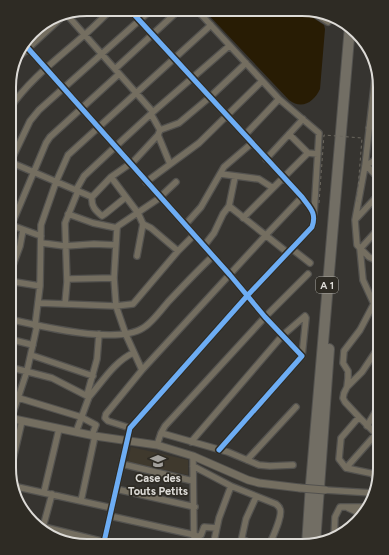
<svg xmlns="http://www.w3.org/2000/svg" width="389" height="555" viewBox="0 0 389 555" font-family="Figtree,sans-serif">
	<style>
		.built { fill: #3f392d }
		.water { fill: #281c04 }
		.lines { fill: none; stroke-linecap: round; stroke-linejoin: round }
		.minor-casing { stroke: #53524f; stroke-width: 8 }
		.tertiary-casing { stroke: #53524f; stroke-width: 9 }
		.motorway-casing { stroke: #53524f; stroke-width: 12 }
		.minor { stroke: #746e60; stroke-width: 5.5 }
		.tertiary { stroke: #746e60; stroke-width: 7 }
		.motorway { stroke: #726e64; stroke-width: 10 }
		.tertiary-bridge-casing { stroke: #53524f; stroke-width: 9; stroke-linecap: butt }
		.path-bridge { stroke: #6c685f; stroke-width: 1; stroke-dasharray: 3 3; stroke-linecap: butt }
		.tertiary-bridge { stroke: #746e60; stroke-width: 7 }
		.cycleway-casing { stroke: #2e2b24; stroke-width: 8 }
		.cycleway { stroke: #6dadf4; stroke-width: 5 }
		.labels { text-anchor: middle; stroke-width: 3.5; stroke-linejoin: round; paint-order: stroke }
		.shield { fill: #2e2b24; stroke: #a8a6a1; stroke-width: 1 }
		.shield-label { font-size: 10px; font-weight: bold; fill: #dddbd7 }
		.poi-label { font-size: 11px; font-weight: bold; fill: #dddbd7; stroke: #2e2b24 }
		.rim { fill: none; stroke: #dddbd7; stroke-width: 2 }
	</style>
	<rect width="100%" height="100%" fill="#363430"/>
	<path class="built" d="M131 447 188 460V475L128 462Z"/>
	<path class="water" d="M204 10H261L265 12 276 10H301L324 25 325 29 320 89C314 102 302 110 289 100Z"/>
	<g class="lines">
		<defs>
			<path id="minor" d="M196 9 279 99 319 133 314 214
				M309 10 328 22
				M68 16 153 112
				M26 46 230 275 265 317 302 356 219 450
				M22 54 60 19
				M115 69 180 9
				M376 69 365 166 355 220 357 245 369 257 380 262
				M10 108C29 80 57 59 82 37 93 28 102 18 112 9
				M151 114 160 130
				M376 124 380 129
				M369 128 380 122
				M160 130 179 123 210 97 246 63
				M289 134 308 153 318 154
				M158 135 170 164
				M245 135 279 99
				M266 159 303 119
				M10 162 92 197
				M10 163 30 121 39 110 152 9
				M366 165 380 180
				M365 166 380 157
				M221 174 259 179 273 188
				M111 177 138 213 143 224 151 228 178 251
				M146 182 199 143 262 81
				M76 190 84 176 115 147 153 112 229 46
				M126 197 105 214 102 216C95 210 91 206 92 197L111 177 134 161 158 135 160 130
				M229 206 288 253
				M68 214 93 223 117 228
				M243 218 308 153
				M356 219 380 193
				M11 225 41 236
				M185 225 201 207 224 167 252 143
				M9 231 46 143 50 137 119 74
				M42 243 65 246 94 244 116 245
				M204 246 214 233 223 214 229 206 235 177
				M292 249 310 263
				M360 249 363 280 374 304
				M360 249 380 227
				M137 256 143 224
				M9 276 20 246 23 230
				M67 279 114 278
				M9 281 40 286
				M39 303 116 306 133 304 178 251 194 235
				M65 304 67 282 65 223 78 191
				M9 319C39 326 118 345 143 328 151 324 162 309 168 302 183 286 197 271 213 256
				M35 326 40 286 41 225 56 182 68 155 211 25
				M9 339 33 345
				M31 355 93 376
				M9 367 52 378 89 397 76 432
				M142 370 126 335 116 306 114 278 117 228 118 226 158 199 176 182
				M347 387 362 372 380 345
				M9 395 81 417 96 425 92 435
				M87 395 97 359 99 334
				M89 397C103 381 114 362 133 353
				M11 419 27 371 37 326
				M367 426 380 404
				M130 428 108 421 105 418 106 414 142 370 266 235 302 197
				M161 433 228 452 259 465 270 466 293 465
				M376 434 346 468 379 475
				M380 438 359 417 345 402 343 398 344 393 347 387 348 378V371L343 363 344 351 360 330 380 292
				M191 442 282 336 305 316 306 318 302 356
				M157 445 161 433 165 426 265 317 308 274
				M193 456 194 546
				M247 460 296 407
				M122 464 193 481
				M193 466 231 486 276 504C278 506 279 506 280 509 283 516 272 538 269 546
				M346 468 339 459 341 438 359 417
				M10 472 22 421
				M373 475 380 467
				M13 486 112 508
				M116 489 195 507
				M325 490 373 493
				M44 492 59 429
				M81 501 95 436
				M348 508 363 515
				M110 516 195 535
				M36 525 117 545
				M43 527 52 494
				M195 538 201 535 204 527 216 528
				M242 539 256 546
				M334 539 335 517 340 507H368
				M104 542 130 428 247 296 312 227C317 213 310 208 302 197L129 9
				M213 546 219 518 231 486
				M240 546 246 519 256 497
				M286 546 287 542"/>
			<path id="tertiary" d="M9 418 95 436 157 445 193 456 248 480 259 483 300 488"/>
			<path id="motorway" d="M315 543 329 349
				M307 545 311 484 350 26"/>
		</defs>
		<use href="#minor" class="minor-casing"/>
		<use href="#tertiary" class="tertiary-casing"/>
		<use href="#motorway" class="motorway-casing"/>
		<use href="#minor" class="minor"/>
		<use href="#tertiary" class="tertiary"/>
		<use href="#motorway" class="motorway"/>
		<defs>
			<path id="tertiary-bridge" d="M300 488 325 490"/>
		</defs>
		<use href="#tertiary-bridge" class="tertiary-bridge-casing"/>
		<path class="path-bridge" d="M319 203 324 135 362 138 357 201 359 202"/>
		<use href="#tertiary-bridge" class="tertiary-bridge"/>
		<defs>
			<path id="cycleway" d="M26 46 230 275 265 317 302 356 219 450
				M104 542 130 428 247 296 312 227C317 213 310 208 302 197L129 9"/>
		</defs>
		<use href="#cycleway" class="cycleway-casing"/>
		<use href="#cycleway" class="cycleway"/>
	</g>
	<defs>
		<symbol id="school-bare" viewBox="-9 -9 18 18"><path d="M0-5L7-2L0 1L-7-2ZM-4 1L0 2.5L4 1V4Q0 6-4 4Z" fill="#a3a19d" stroke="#2e2b24" stroke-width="2.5" paint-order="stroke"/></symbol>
	</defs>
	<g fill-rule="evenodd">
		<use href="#school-bare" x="147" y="450" width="22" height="22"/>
	</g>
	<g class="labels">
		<rect class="shield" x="316" y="277" width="22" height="16" rx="3"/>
		<g class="shield-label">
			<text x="327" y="289">A 1</text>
		</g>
		<g class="poi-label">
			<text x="158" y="482">Case des<tspan x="158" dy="13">Touts Petits</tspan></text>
		</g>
	</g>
	<path d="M0 0H389V555H0ZM87 16H302A71 71 0 0 1 373 87V468A71 71 0 0 1 302 539H87A71 71 0 0 1 16 468V87A71 71 0 0 1 87 16Z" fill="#2e2b24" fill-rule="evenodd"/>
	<path class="rim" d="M87 16H302A71 71 0 0 1 373 87V468A71 71 0 0 1 302 539H87A71 71 0 0 1 16 468V87A71 71 0 0 1 87 16Z"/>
</svg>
